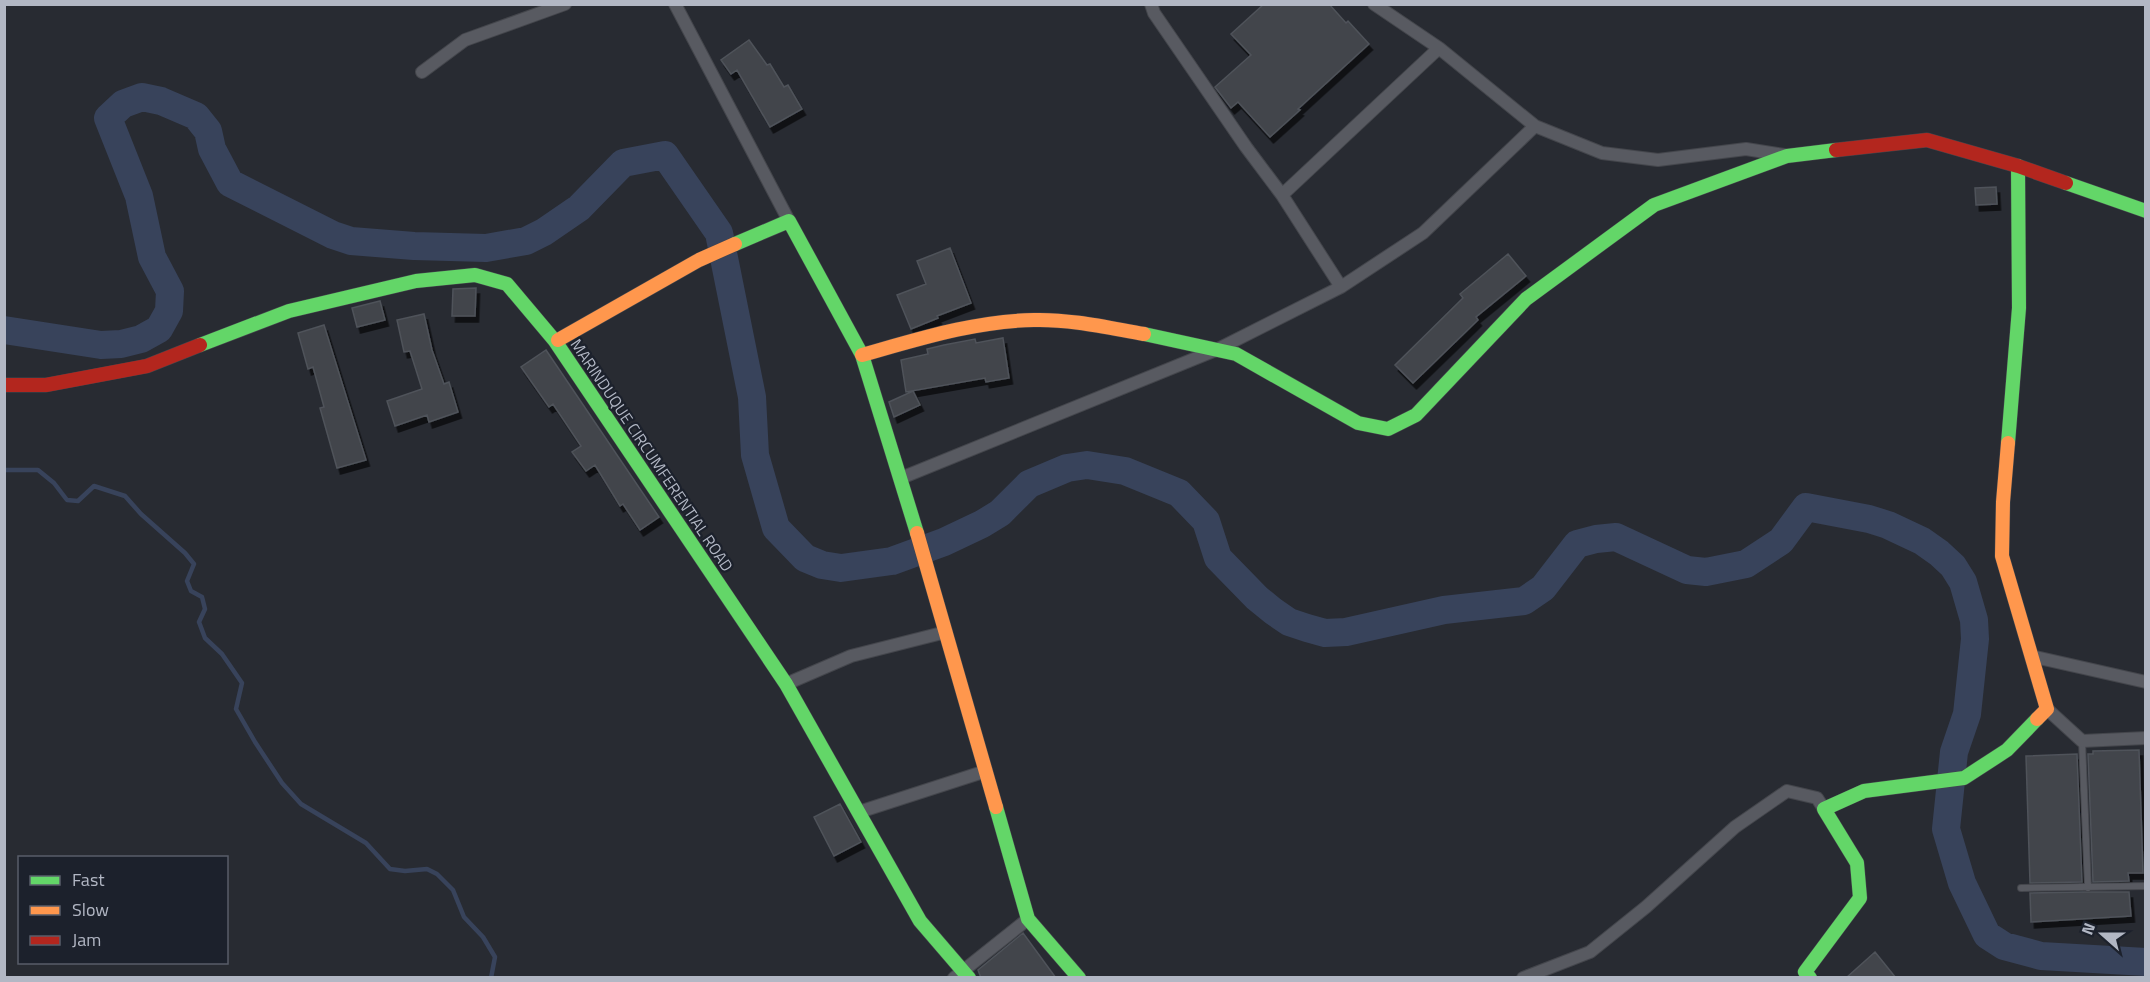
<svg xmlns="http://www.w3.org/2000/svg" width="2150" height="982" viewBox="0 0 2150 982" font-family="'Titillium Web',sans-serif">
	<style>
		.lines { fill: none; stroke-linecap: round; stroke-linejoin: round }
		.stream { stroke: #38435b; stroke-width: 4.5 }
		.river { stroke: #38435b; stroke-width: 28 }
		.building { fill: #42454b; stroke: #4f535a; stroke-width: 1.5; filter: url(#shadow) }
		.lane-casing { stroke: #44464c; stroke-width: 8 }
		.street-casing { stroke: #44464c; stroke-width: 14 }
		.fast-casing { stroke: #44464c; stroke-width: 15 }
		.slow-casing { stroke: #44464c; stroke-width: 15 }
		.jam-casing { stroke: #44464c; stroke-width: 15 }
		.lane { stroke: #585a61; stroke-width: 6 }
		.street { stroke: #585a61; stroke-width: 12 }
		.fast { stroke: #63d668; stroke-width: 14 }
		.slow { stroke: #ff974d; stroke-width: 14 }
		.jam { stroke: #b3261e; stroke-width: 14 }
		.labels { text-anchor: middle; stroke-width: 4.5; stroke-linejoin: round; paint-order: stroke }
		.street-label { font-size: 16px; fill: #b2b7c4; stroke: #1c212c }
	</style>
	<defs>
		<filter id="shadow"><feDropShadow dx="3.5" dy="6" stdDeviation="0" flood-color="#0009"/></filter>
	</defs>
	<rect width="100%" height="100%" fill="#282b32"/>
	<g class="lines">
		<path class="stream" d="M4 470H38L54 483 67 500 78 501 94 486 125 496 141 514 185 553 194 564 187 581 191 591 202 597 205 609 199 622 205 638 222 654 242 683 236 709 255 742 282 783 301 804 366 843 390 869 405 871 427 869 437 874 453 890 464 917 483 937 495 957 491 978"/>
		<path class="river" d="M4 330 101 345 121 344 141 339 159 329 169 311 170 291 152 257 139 196 108 118 123 104 142 97 161 101 196 116 208 131 212 149 230 183 333 235 351 241 414 246 486 248 526 241 544 232 579 208 623 163 665 155 719 233 752 397 755 455 776 528 805 558 822 565 841 568 892 561 944 542 982 524 1000 513 1029 484 1067 468 1087 465 1125 471 1179 493 1206 521 1218 558 1257 598 1273 611 1289 622 1307 628 1325 633 1346 632 1444 610 1524 601 1543 588 1577 544 1596 539 1616 537 1687 570 1706 572 1746 564 1781 541 1806 507 1869 519 1888 525 1922 541 1939 553 1953 566 1963 582 1974 620 1975 639 1967 714 1954 752 1946 829 1962 883 1987 935 2004 946 2041 956 2146 962"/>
	</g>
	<path class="building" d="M1264 4H1329L1346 23 1348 21 1369 44 1298 109 1300 110 1270 137 1238 102 1231 108 1215 87 1251 55 1231 34Z
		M749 40 767 65 770 64 784 87 788 85 802 109 770 127 737 70 731 74 721 60Z
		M1996 187 1997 204 1976 205 1975 188Z
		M950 248 971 303 937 316 938 318 911 329 897 295 926 284 917 261Z
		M1508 254 1526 276 1476 317 1478 320 1413 383 1395 365 1463 298 1460 294Z
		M476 288 475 316H452L453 289Z
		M380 301 385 320 357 327 352 308Z
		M424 314 432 350 444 384 449 382 458 412 429 422 427 415 395 426 387 401 422 389 410 351 404 352 397 320Z
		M324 325 366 460 337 468 320 408 324 407 313 367 308 369 298 333Z
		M1003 338 1009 378 986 382 985 378 906 392 901 360 928 354 927 349 944 345 975 339 976 343Z
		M546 350 659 517 640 530 623 504 620 506 595 465 586 471 572 452 581 446 553 404 549 407 521 367Z
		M913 391 920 405 894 417 889 402Z
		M2139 750 2143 873H2128L2129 881 2093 882 2088 754H2093V751Z
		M2077 754 2082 882 2030 883 2026 756Z
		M840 804 861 842 834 856 814 817Z
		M2085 892H2129L2131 916 2031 922 2030 893Z
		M1023 933 1056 978H981L978 970Z
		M1875 952 1896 978H1846Z"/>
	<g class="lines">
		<defs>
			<path id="lane" d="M2082 741 2088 888
				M2021 888 2146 886"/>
			<path id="street" d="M675 4 789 221
				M1374 4 1439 48 1535 126 1602 153 1658 160 1746 149 1784 155
				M422 72 465 40 565 4
				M1282 195 1439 48
				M1341 287 1423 233 1535 126
				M901 478 1216 350 1341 287 1282 195 1246 147 1154 13 1151 4
				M2031 656 2146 682
				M786 684 851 656 946 632
				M2047 709 2082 741 2146 738
				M859 812 986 771
				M954 978 1028 919
				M1523 978 1590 952 1646 907 1735 827 1787 791 1817 798 1824 809"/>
			<path id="fast" d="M2066 183 2146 211
				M735 244 789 221 862 355 917 533
				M1144 334 1236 354 1358 423 1388 429 1416 415 1526 299 1654 205 1787 156 1836 150
				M558 340 555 341 786 684 920 921 969 978
				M200 345 289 311 416 281 475 275 507 284 555 341
				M2008 443 2019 308 2018 166
				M996 807 1028 919 1079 978
				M1810 978 1805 972 1860 898 1857 863 1824 809 1864 791 1964 778 2007 750 2037 719"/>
			<path id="slow" d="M558 340 699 260 735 244
				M862 355C919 339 975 321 1034 320 1071 319 1109 328 1144 334
				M2008 443 2003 502 2002 556 2047 709 2037 719
				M917 533 996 807"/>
			<path id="jam" d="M1836 150 1927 140 2018 166 2066 183
				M4 385H46L147 366 200 345"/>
		</defs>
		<use href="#lane" class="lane-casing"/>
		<use href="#street" class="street-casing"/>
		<use href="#fast" class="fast-casing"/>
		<use href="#slow" class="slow-casing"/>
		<use href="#jam" class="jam-casing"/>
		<use href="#lane" class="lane"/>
		<use href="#street" class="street"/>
		<use href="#fast" class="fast"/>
		<use href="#slow" class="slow"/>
		<use href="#jam" class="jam"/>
	</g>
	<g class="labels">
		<g class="street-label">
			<text transform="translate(652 455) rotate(56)" y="6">MARINDUQUE CIRCUMFERENTIAL ROAD</text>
		</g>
	</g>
	<rect width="2150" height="982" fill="none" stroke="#b2b7c4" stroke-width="12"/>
	<rect x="18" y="856" width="210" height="108" fill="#1c212c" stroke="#585d69" stroke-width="1.5"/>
	<rect x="30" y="876" width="30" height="9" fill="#63d668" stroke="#585d69" stroke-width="1.5"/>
	<text x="72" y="886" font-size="18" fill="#b2b7c4">Fast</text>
	<rect x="30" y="906" width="30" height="9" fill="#ff974d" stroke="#585d69" stroke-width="1.5"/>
	<text x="72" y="916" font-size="18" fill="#b2b7c4">Slow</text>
	<rect x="30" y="936" width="30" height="9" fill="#b3261e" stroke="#585d69" stroke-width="1.5"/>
	<text x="72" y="946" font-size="18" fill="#b2b7c4">Jam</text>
	<g transform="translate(2102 934) rotate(291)" stroke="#1c212c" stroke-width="4.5" paint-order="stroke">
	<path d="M0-4.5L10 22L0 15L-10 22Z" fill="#b2b7c4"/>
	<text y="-9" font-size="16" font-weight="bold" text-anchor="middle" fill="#b2b7c4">N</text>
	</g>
</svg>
